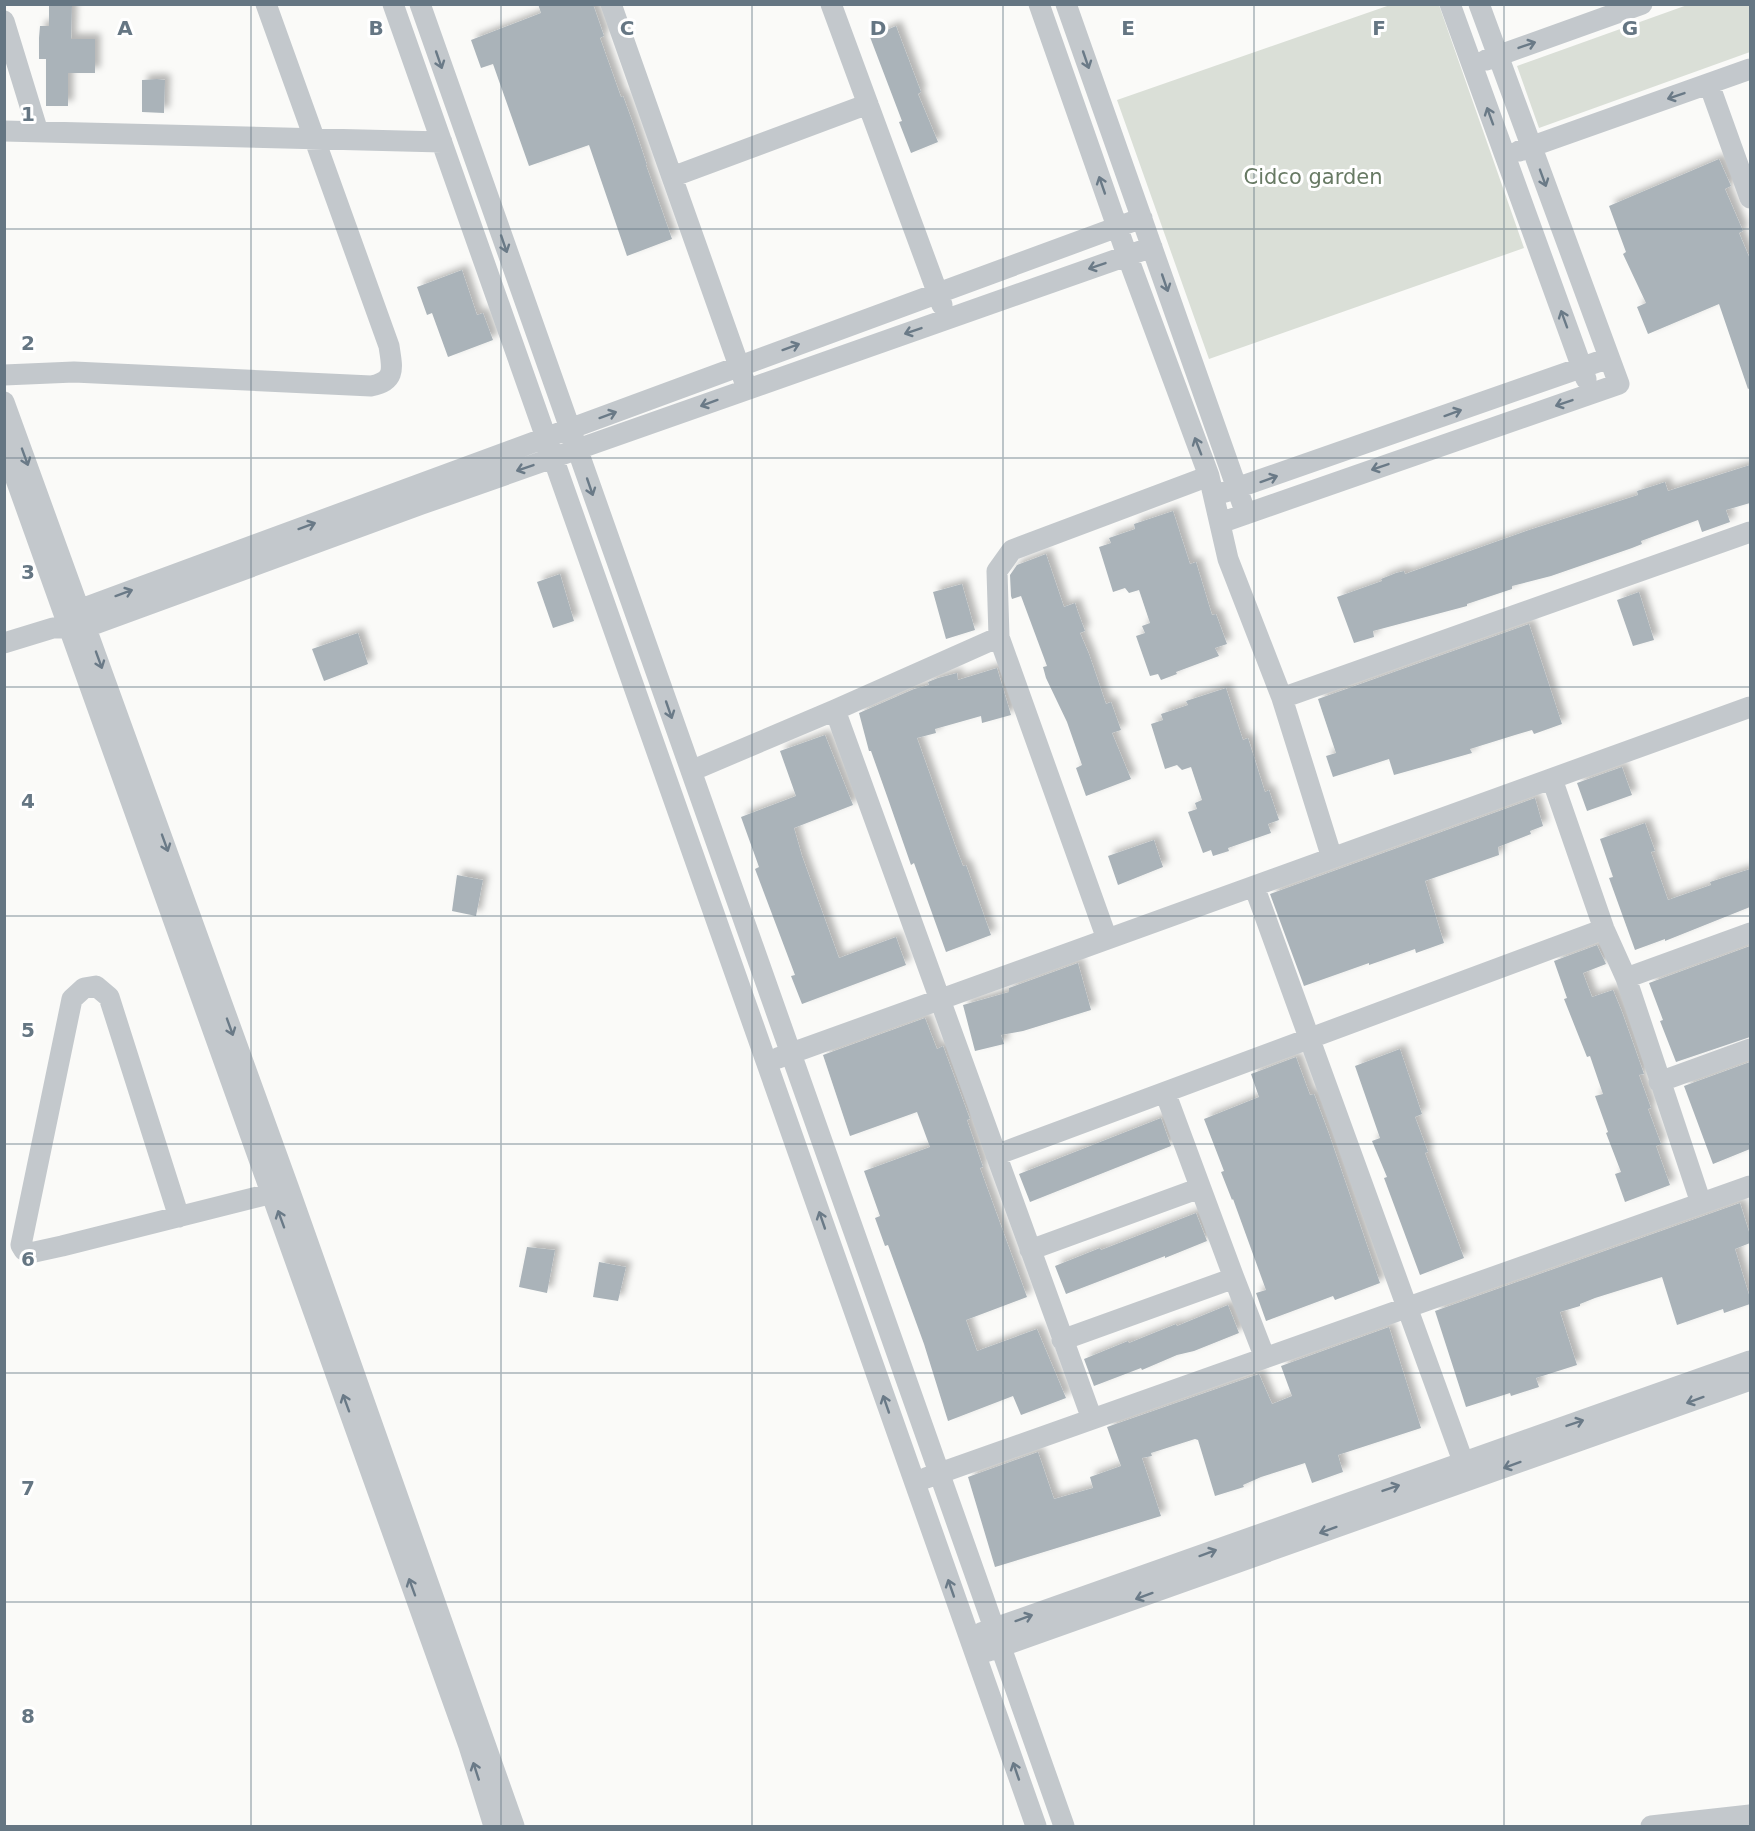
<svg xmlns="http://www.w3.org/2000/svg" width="1755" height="1831" viewBox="0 0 1755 1831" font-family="'DejaVu Sans',sans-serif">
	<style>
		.green { fill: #dadfd7 }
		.building { fill: #aab3b9; filter: url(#shadow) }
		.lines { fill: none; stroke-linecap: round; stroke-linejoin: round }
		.minor { stroke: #c3c8cc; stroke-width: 21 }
		.oneway { stroke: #6a7a87 }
		.grid { fill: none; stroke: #657683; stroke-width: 1.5; stroke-opacity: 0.55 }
		.labels { text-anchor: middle; stroke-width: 6; stroke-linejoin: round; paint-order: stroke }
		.park-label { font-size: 21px; fill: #687a64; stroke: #fff }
		.grid-label { font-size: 20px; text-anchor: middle; font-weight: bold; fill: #657683; stroke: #fff; stroke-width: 6; stroke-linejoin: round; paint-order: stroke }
	</style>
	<defs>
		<filter id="shadow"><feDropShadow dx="5.5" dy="-5.5" stdDeviation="3" flood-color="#0004"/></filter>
	</defs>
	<rect width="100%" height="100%" fill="#fafaf8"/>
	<path class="green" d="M1690 4 1750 5V52L1539 128 1517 66Z
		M1390 5H1439L1524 248 1209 359 1117 100Z"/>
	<path class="building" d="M49 4H72L71 39H95V73H68V106H46V59H39V38L40 26H49Z
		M538 4H593L604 36 600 38 621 97 623 96 634 126 647 165H646L672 239 627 256 589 145 529 166 493 64 481 68 471 40 541 13Z
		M896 26 921 92 918 94 938 142 911 153 899 122 902 121 870 37Z
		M157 79 165 80 164 113 142 112V80Z
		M1719 159 1731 186 1725 189 1743 231 1739 233 1750 259V388L1748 389 1719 304 1648 334 1637 307 1646 303 1623 254 1626 252 1609 206Z
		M462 270 477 315 483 313 493 340 448 357 432 313 427 315 417 287Z
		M1750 465V503L1726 510 1730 522 1702 532 1698 520 1641 541 1642 544 1632 548 1551 576 1512 586V589L1467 604V606L1373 631 1374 637 1354 643 1337 597 1382 581 1381 579 1396 573 1404 571 1405 574 1529 530 1638 495 1637 491 1656 485 1665 482 1668 491Z
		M1173 511 1190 564 1196 562 1212 615 1216 614 1227 644 1215 648 1219 656 1176 672 1177 674 1161 680 1158 674 1150 676 1136 636 1145 633 1142 626 1150 623 1139 590 1129 593 1125 588 1113 592 1099 547 1111 543 1109 538 1135 529 1134 524Z
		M1046 554 1064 607 1075 603 1078 612 1085 631 1080 633 1089 654 1106 704 1111 702 1121 730 1112 733 1131 779 1086 796 1076 768 1082 765 1067 722 1046 678 1043 667 1047 666 1021 596 1012 599 1011 596 1010 575 1017 565Z
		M560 574 574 621 553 628 537 582Z
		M962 584 975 630 946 639 933 592Z
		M1639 592 1654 640 1633 646 1617 600Z
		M1529 624 1562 724 1534 734 1532 730 1515 735 1470 749 1472 753 1394 775 1389 759 1333 777 1326 756 1336 753 1318 699Z
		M358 633 368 664 324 681 312 649Z
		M997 668 1011 715 982 723 981 716 935 729 936 733 917 738 955 845 963 866 966 865 991 935 946 952 914 863 911 865 887 796 871 751H869L859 713 914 689 929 685 928 682 938 678 957 673 958 680Z
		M1226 688 1243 740 1248 738 1265 792 1269 790 1279 820 1268 824 1271 833 1228 848 1229 851 1213 856 1211 850 1203 853 1188 812 1197 809 1195 803 1202 800 1191 767 1182 770 1177 765 1165 769 1151 724 1163 720 1161 714 1188 705 1186 701Z
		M825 735 853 805 794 828 802 856 839 958 896 937 906 965 802 1004 791 976 795 975 755 869 759 867 741 817 796 796 780 751Z
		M1622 767 1632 795 1587 811 1577 783Z
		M1535 798 1543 826 1530 831 1531 834 1498 847 1499 855 1425 881 1444 943 1416 953 1415 949 1369 965V963L1304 986 1270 894Z
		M1645 823 1655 851 1651 852 1668 900 1711 885 1710 882 1750 869V907L1665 941V939L1635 950 1609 878 1613 877 1600 839Z
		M1154 840 1163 867 1118 885 1108 856Z
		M457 875 483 880 476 916 452 911Z
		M1597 945 1606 964 1583 973 1592 997 1613 990 1622 1012 1644 1074 1639 1075 1651 1108 1648 1109 1661 1144 1656 1146 1670 1185 1625 1202 1615 1174 1621 1172 1606 1133 1608 1132 1595 1096 1603 1094 1590 1056 1587 1057 1564 999 1567 998 1554 961Z
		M1750 946V1037L1676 1062 1660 1021 1663 1020 1649 983Z
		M1078 963 1091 1010 1023 1031 1001 1035 1004 1044 975 1051 963 1005 1009 992V988Z
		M925 1018 937 1049 943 1046 967 1111 970 1119 967 1120 983 1167 980 1168 1027 1297 966 1320 977 1351 1037 1329 1066 1398 1021 1415 1013 1396 948 1421 924 1344 888 1245 885 1246 875 1218 880 1216 864 1171 930 1147 923 1128 917 1112 850 1136 823 1055Z
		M1400 1049 1422 1114 1415 1117 1428 1152 1425 1153 1464 1258 1420 1275 1384 1178 1387 1177 1372 1141 1380 1138 1355 1066Z
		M1296 1057 1310 1095 1314 1094 1329 1134 1380 1283 1335 1300 1333 1296 1266 1321 1256 1293 1266 1290 1233 1199 1232 1200 1221 1172 1224 1171 1204 1119 1259 1097 1251 1074Z
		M1750 1062V1149L1713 1164 1684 1086Z
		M1161 1118 1171 1146 1030 1202 1019 1174Z
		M1740 1203 1750 1235V1243L1735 1249 1750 1298V1304L1724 1313 1723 1309 1677 1325 1662 1277 1595 1298 1580 1304V1306L1560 1312 1577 1365 1536 1378 1539 1387 1511 1396 1510 1393 1466 1407 1435 1311Z
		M1196 1213 1207 1241 1165 1258V1256L1066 1294 1055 1266 1100 1248 1101 1250Z
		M527 1247 555 1250 547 1293 519 1287Z
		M599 1262 626 1267 618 1301 593 1297Z
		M1228 1305 1239 1333 1194 1351 1177 1355 1142 1370 1141 1368 1094 1386 1084 1359 1128 1341 1129 1343 1176 1324 1177 1326Z
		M1389 1327 1421 1428 1338 1455 1343 1472 1312 1483 1305 1463 1261 1477 1243 1485 1244 1487 1215 1496 1198 1440 1195 1439 1151 1453 1152 1456 1142 1458 1161 1516 995 1567 968 1477 1038 1452 1054 1499 1093 1488 1090 1477 1121 1466 1107 1427 1259 1374 1272 1404 1292 1396 1281 1366Z"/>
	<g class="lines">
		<path class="minor" d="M393 4 1036 1826
			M420 4 1064 1826
			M611 4 672 177 868 104
			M831 4 942 305
			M1039 4 1127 255 1209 476 1228 559 1282 698 1332 858
			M1066 4 1246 514
			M1450 4 1586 379
			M4 21 38 132
			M1486 60 1642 4
			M1709 84 1750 198
			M4 131 442 142
			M1519 151 1750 69
			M672 177 744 380
			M4 375 74 372 371 386C397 381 392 367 389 346L266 4
			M4 402 289 1189 514 1826
			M4 446 469 1746 494 1826
			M1225 492 1609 358
			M1220 523 1619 384 1479 4
			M70 615 81 609 1142 218
			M4 643 53 628 87 627 422 504 1152 247
			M1282 698 1750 532
			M835 710 1092 1419
			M691 771 835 710 999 637
			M1552 779 1604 929 1626 978 1701 1203
			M1254 886 1468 1475
			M1107 939 999 637 997 571 1012 550 1209 476
			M1626 978 1750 933
			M778 1058 1750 707
			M1659 1082 1750 1049
			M1165 1092 1234 1278 1265 1358
			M996 1155 1604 929
			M179 1217 109 997 96 986 84 988 72 999 21 1245 24 1250 30 1253 62 1246 285 1190
			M1030 1250 1200 1188
			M1062 1340 1234 1278
			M926 1478 1750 1186
			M981 1633 1750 1361
			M988 1651 1750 1380
			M1651 1826 1750 1815"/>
	</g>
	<defs><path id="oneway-shaft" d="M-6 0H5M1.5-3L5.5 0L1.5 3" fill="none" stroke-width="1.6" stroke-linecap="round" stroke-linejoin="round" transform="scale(1.5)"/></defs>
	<g class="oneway">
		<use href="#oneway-shaft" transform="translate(1527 45) rotate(-19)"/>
		<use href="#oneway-shaft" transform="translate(439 60) rotate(71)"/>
		<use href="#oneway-shaft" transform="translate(1086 60) rotate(71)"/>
		<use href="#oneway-shaft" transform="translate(1676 96) rotate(161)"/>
		<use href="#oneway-shaft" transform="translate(1490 116) rotate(-110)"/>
		<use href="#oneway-shaft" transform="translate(1543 178) rotate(70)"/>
		<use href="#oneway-shaft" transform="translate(1102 185) rotate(-109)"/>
		<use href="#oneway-shaft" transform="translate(504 244) rotate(71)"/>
		<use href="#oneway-shaft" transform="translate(1097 266) rotate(161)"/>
		<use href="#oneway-shaft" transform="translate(1165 283) rotate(71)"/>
		<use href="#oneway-shaft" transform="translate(1564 319) rotate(-110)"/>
		<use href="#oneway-shaft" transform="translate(913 331) rotate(161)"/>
		<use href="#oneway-shaft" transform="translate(791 347) rotate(-20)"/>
		<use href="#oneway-shaft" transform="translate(709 403) rotate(160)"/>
		<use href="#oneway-shaft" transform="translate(1564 403) rotate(161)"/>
		<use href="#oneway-shaft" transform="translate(1453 413) rotate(-20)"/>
		<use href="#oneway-shaft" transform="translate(608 415) rotate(-20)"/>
		<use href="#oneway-shaft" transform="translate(1198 446) rotate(-111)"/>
		<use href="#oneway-shaft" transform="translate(25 457) rotate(70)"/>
		<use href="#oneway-shaft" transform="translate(1380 467) rotate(161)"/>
		<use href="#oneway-shaft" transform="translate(525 468) rotate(161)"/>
		<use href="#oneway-shaft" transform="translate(1269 479) rotate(-20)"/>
		<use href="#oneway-shaft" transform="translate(590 487) rotate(71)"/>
		<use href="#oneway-shaft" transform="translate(307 526) rotate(-20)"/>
		<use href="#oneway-shaft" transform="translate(124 593) rotate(-20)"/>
		<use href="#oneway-shaft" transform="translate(99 660) rotate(70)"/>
		<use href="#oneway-shaft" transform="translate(669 710) rotate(71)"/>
		<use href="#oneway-shaft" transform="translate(165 843) rotate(70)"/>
		<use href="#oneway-shaft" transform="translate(230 1027) rotate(70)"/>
		<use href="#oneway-shaft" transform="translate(281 1219) rotate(-110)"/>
		<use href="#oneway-shaft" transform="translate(822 1220) rotate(-109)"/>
		<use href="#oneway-shaft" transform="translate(1695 1400) rotate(160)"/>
		<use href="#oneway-shaft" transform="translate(346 1403) rotate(-110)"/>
		<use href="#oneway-shaft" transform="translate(886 1404) rotate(-109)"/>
		<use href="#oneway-shaft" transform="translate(1575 1423) rotate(-19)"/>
		<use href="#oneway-shaft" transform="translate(1512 1465) rotate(160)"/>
		<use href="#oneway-shaft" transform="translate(1391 1488) rotate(-19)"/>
		<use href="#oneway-shaft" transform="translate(1328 1530) rotate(160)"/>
		<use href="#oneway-shaft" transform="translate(1208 1553) rotate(-20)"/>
		<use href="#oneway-shaft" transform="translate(412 1587) rotate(-110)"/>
		<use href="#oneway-shaft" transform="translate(951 1588) rotate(-109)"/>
		<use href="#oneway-shaft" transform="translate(1144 1596) rotate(160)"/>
		<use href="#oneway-shaft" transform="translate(1024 1618) rotate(-20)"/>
		<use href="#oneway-shaft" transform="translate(476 1771) rotate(-108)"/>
		<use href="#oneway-shaft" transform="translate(1016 1771) rotate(-109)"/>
	</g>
	<path class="grid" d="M251 4V1826M501 4V1826M752 4V1826M1003 4V1826M1254 4V1826M1504 4V1826M4 229H1750M4 458H1750M4 687H1750M4 916H1750M4 1144H1750M4 1373H1750M4 1602H1750"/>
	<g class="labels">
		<g class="park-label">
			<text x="1313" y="184">Cidco garden</text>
		</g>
	</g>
	<g class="grid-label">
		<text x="125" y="35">A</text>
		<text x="376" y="35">B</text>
		<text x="627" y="35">C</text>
		<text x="878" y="35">D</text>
		<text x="1128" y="35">E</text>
		<text x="1379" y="35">F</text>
		<text x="1630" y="35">G</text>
		<text x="28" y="121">1</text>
		<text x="28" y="350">2</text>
		<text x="28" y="579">3</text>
		<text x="28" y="808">4</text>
		<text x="28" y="1037">5</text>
		<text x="28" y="1266">6</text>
		<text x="28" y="1495">7</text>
		<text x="28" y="1723">8</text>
	</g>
	<rect width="1755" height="1831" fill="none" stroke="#657683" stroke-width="12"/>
</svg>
